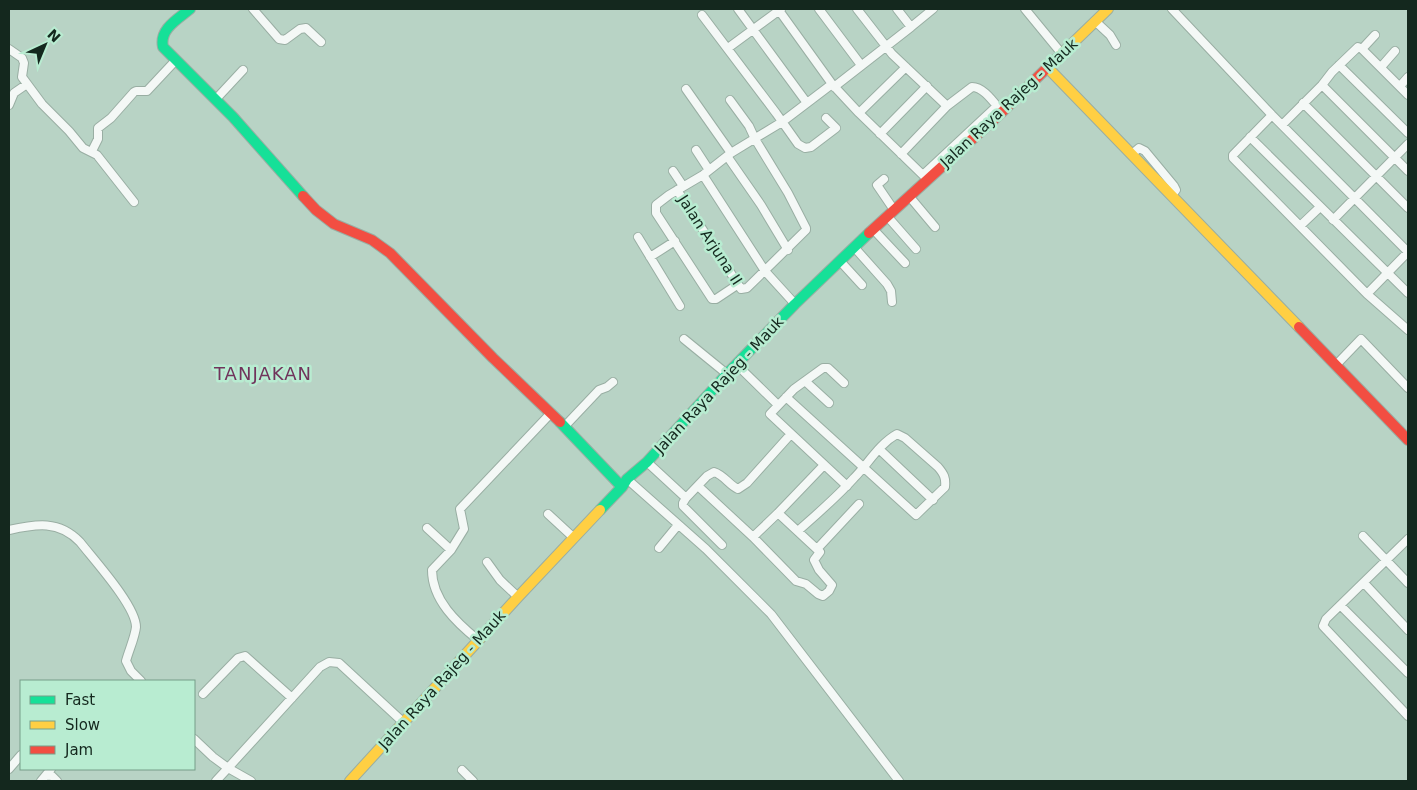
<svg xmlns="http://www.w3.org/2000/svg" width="1417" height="790" viewBox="0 0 1417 790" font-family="'DejaVu Sans',sans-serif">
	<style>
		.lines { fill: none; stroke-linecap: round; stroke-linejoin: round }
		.street-casing { stroke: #99aea3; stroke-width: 10 }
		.fast-casing { stroke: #99aea3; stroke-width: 12 }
		.slow-casing { stroke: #99aea3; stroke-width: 12 }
		.jam-casing { stroke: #99aea3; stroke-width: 12 }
		.street { stroke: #f4f8f6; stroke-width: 8 }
		.fast { stroke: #16e098; stroke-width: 10 }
		.slow { stroke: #ffcf43; stroke-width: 10 }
		.jam { stroke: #f24e42; stroke-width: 10 }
		.labels { text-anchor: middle; stroke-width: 5; stroke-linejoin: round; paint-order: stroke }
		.street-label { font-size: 15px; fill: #14281e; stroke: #b8ecd1 }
		.quarter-label { font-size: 18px; letter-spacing: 1px; fill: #71345c; stroke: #b8ecd1 }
	</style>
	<rect width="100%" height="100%" fill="#b8d3c5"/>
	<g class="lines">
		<defs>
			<path id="street" d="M253 9 279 39 285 40 300 29 306 28 321 42
				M738 9 807 103
				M778 9 832 84 859 113 928 180
				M819 9 861 65
				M857 9 892 54 947 106 972 87C984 87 994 103 1002 112
				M897 9 911 27
				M1025 9 1062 54
				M1172 9 1272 115 1408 252
				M702 15 776 113 798 144 805 148 811 147 836 128 826 118
				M1095 21 1110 35 1116 45
				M728 48 781 9
				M9 49 22 58 24 63 22 77 42 104 69 131 83 148 97 155 134 202
				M1362 49 1375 35
				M1339 65 1408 133
				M1381 67 1395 51
				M1322 85 1408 171
				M1400 86 1408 77
				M834 87 911 27 933 9
				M686 89 731 153
				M216 99 243 70
				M1303 103 1408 208
				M9 105 14 93 27 84
				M859 113 906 67
				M1272 115 1233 155V158L1367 294 1408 330
				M1282 125 1322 85 1332 72 1358 47 1362 49 1408 95
				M880 134 927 86
				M1250 137 1408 293
				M696 150 709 170
				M92 151 98 139V128L111 118 134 92 136 91H147L176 60
				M901 154 947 106
				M1132 154 1139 148 1145 151 1174 186 1176 190 1172 195
				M727 156 761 205 788 250
				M673 171 683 186
				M703 175 765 271 795 304
				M923 175 997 106
				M884 179 877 185 894 210
				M677 190 741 289 747 288 806 230V228L788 193 755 139 749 126 730 100
				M909 196 935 227
				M887 216 916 249
				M1333 220 1408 144
				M1300 226 1320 207
				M873 229 905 263
				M638 237 680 306
				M854 247 887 284 891 291 892 302
				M650 257 675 241
				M840 261 862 285
				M737 285 716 299H712L656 213V205L669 195 703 175 731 153 782 122 832 84
				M1367 294 1408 252
				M684 339 727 374
				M736 364 778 405
				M1336 365 1361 339 1408 388
				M805 381 829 403
				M844 383 828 368H823L794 389 770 414 847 486
				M786 397 916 515 945 487C946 478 944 474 938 467L905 438 897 434C879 444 868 464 854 478 837 497 817 514 798 531
				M564 427 599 390 607 387 613 382
				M879 449 933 500
				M647 462 686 498 707 476 714 472C724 475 729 485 738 489L747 483 790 435
				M627 479 706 549 771 614 899 781
				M698 486 753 537 796 581 806 584 818 594 823 596 829 591 832 585 819 570 814 560 820 552 778 513 753 537
				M686 498 683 503V506L722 545
				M778 513 824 465
				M548 514 574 538
				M427 528 451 550
				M9 530C36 524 59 520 80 542 94 560 136 606 136 627 135 637 129 650 126 661L131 671 141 681
				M1363 536 1408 583
				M1408 539 1326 619 1323 626 1408 716
				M659 548 678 525
				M817 549 859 504
				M487 562 500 580 518 597
				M1364 583 1408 630
				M1341 606 1408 673
				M478 640C457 623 432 600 432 570L451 550 464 529 460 509 551 413
				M203 694 238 658 245 656 292 698
				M194 739 213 757 228 768 216 781
				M9 769 21 755
				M462 770 473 781
				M47 775 52 776 57 781
				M41 781 51 769
				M251 781 228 768 320 667 329 662 339 663 404 723"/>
			<path id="fast" d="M190 9C178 19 159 29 163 47L233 117 303 196
				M560 422 622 487
				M600 510 622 487 627 479 647 462 727 374 795 304 869 233"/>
			<path id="slow" d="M1048 67 1108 9
				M1048 68 1299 327
				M350 781 518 597 600 510"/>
			<path id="jam" d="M303 196 316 210 334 224 372 240 390 253 493 358 560 422
				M869 233 1002 112 1048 67
				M1299 327 1408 440"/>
		</defs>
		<use href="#street" class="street-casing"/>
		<use href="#fast" class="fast-casing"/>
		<use href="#slow" class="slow-casing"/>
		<use href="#jam" class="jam-casing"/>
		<use href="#street" class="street"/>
		<use href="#fast" class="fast"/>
		<use href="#slow" class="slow"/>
		<use href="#jam" class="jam"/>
	</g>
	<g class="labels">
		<g class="street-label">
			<text transform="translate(1009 103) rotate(-43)" y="5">Jalan Raya Rajeg - Mauk</text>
			<text transform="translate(710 240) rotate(57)" y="5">Jalan Arjuna II</text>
			<text transform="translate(719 385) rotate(-47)" y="5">Jalan Raya Rajeg - Mauk</text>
			<text transform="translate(442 680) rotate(-48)" y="5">Jalan Raya Rajeg - Mauk</text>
		</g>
		<g class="quarter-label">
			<text x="263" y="380">TANJAKAN</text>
		</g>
	</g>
	<rect width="1417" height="790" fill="none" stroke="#14281e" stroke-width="20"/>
	<rect x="20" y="680" width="175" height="90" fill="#b8ecd1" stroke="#769e89"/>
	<rect x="30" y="696" width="25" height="8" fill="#16e098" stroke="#769e89"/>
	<text x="65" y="705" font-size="15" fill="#14281e">Fast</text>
	<rect x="30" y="721" width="25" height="8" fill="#ffcf43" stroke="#769e89"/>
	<text x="65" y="730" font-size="15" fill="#14281e">Slow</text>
	<rect x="30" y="746" width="25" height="8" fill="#f24e42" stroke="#769e89"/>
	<text x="65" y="755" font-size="15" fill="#14281e">Jam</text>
	<g transform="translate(45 45) rotate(44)" stroke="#b8ecd1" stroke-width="4" paint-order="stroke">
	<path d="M0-4L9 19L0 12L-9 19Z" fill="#14281e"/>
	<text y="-8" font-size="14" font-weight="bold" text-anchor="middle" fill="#14281e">N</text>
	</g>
</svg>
